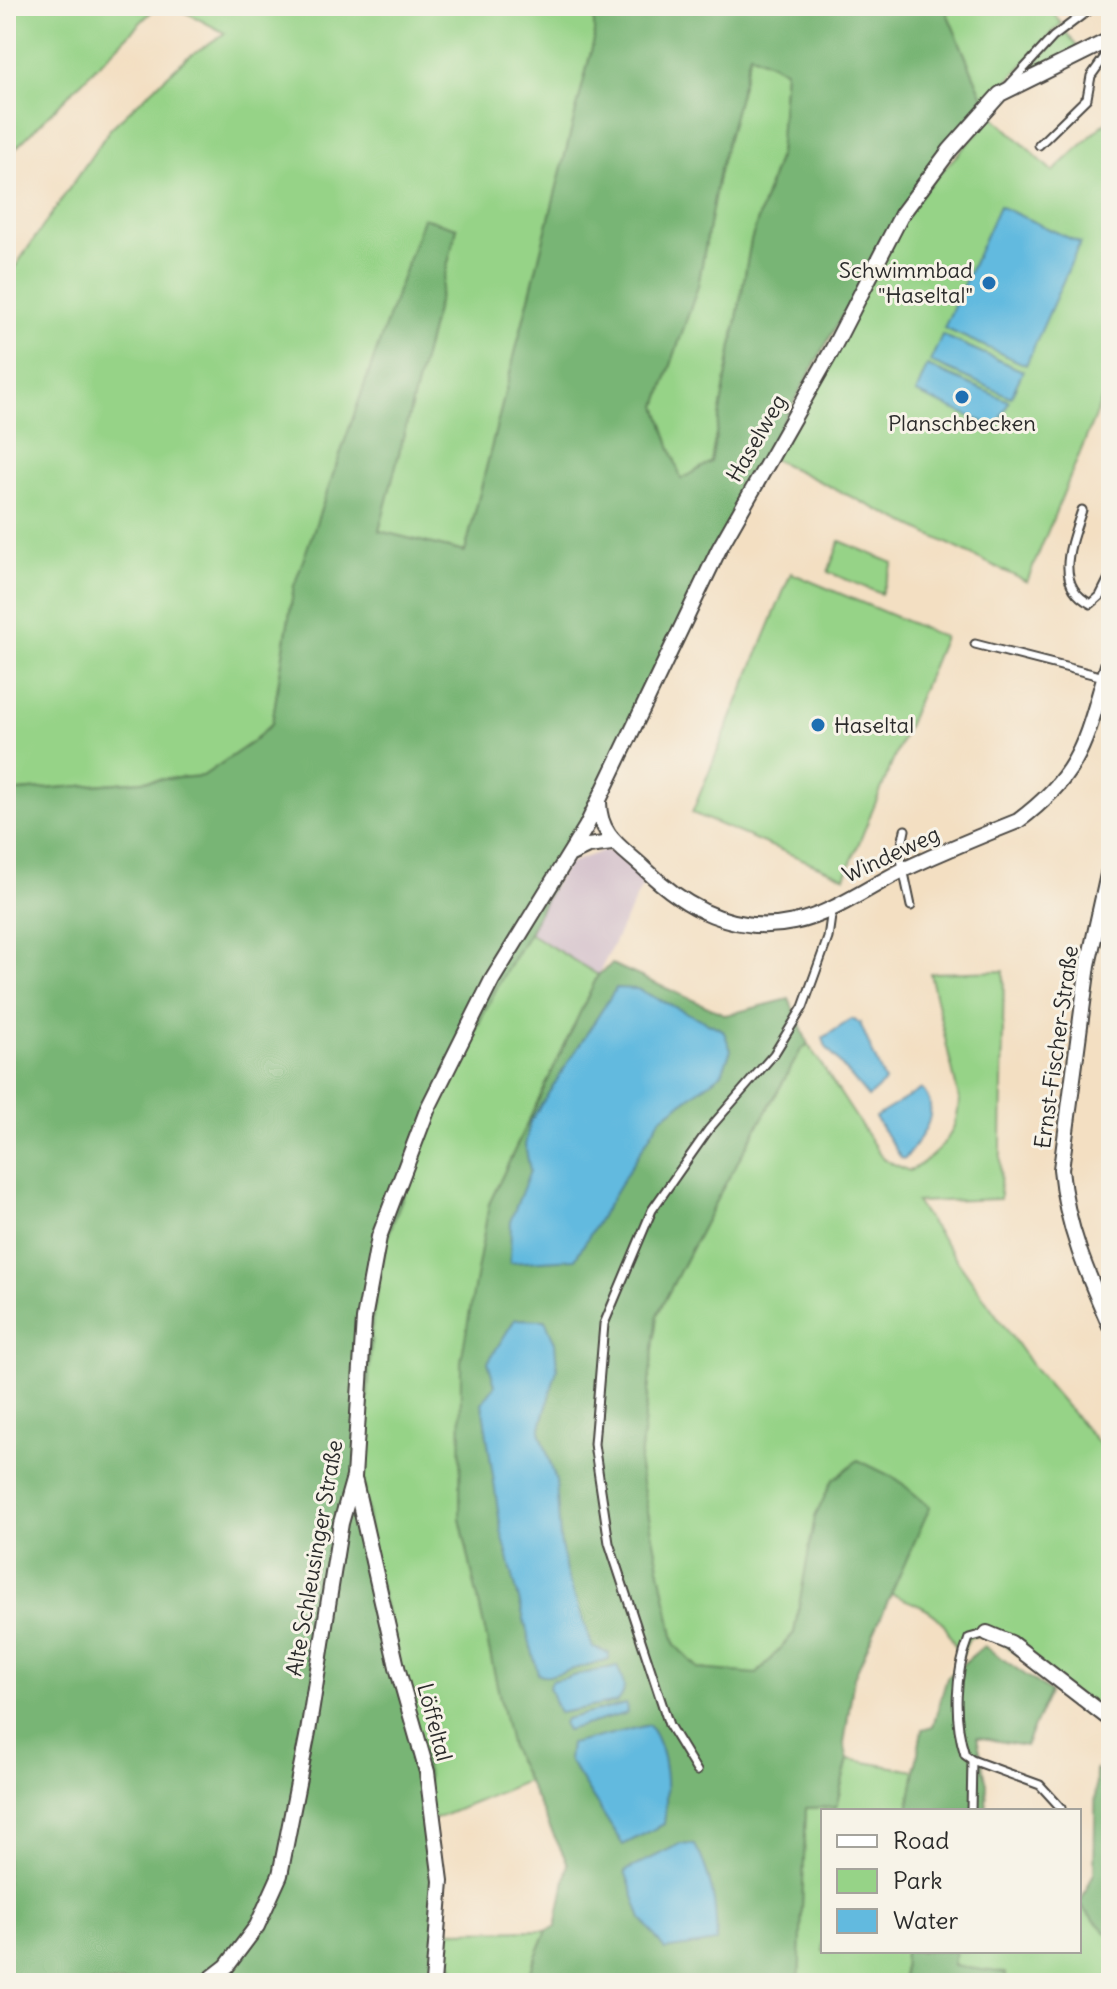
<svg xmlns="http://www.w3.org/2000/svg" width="1117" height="1989" viewBox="0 0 1117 1989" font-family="Delius,sans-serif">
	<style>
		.industrial { fill: #d1bdc9 }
		.green { fill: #96d387; stroke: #607f59; stroke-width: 2 }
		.forest { fill: #78b574; stroke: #527050; stroke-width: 2; fill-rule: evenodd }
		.water { fill: #62badf; stroke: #467285; stroke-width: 2 }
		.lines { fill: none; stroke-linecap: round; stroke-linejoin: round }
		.service-casing { stroke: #494642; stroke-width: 11 }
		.minor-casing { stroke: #494642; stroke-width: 18 }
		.service { stroke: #fff; stroke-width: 7 }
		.minor { stroke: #fff; stroke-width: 14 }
		.poi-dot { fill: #1f6fb2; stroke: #f7f3e8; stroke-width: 3 }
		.labels { text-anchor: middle; stroke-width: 6; stroke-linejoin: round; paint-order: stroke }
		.poi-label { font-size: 22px; fill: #2b2b2b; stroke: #f7f3e8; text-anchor: end }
		.street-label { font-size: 22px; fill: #2b2b2b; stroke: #f7f3e8 }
	</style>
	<rect width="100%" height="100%" fill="#f7f3e8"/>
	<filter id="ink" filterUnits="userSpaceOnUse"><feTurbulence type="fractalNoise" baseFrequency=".0125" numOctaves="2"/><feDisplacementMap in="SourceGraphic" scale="16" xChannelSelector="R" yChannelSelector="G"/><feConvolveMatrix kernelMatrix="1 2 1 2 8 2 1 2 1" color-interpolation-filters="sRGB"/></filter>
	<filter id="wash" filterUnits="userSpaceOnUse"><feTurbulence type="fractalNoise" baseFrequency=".006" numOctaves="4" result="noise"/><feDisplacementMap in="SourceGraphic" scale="32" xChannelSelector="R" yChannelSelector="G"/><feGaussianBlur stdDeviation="1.8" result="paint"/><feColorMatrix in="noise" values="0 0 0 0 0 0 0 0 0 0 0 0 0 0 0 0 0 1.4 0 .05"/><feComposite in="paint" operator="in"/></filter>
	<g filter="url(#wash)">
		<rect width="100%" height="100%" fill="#f3dfc2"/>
		<path class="industrial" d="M605 850 617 854 645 880 598 975 527 931 567 864Z"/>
		<path class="green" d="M6 6H157L6 158Z
			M174 6H594V40L465 552 379 531 457 228 294 586 272 723 251 743 203 776 6 792V280L111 128 185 59 225 33Z
			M944 6H1049L1061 24 986 104Z
			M1066 32 1078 48 1020 78Z
			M750 54 785 70 779 155 751 241 711 462 681 480 657 406 698 286 718 176Z
			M993 116 1053 172 1111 117V377L1027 582 769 457 902 214Z
			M840 541 893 563 881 594 828 572Z
			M791 573 944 637 845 877 692 813Z
			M529 933 598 975 489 1204 460 1518 511 1747 527 1781 433 1820 373 1559 363 1478 372 1319 387 1238 435 1111 499 983Z
			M1004 971 1000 1199 916 1202 1036 1371 1105 1451 1111 1449V1720L987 1633 969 1638 960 1660C943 1612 935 1612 889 1593L904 1559 802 1593 794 1633 757 1675 699 1669 675 1645 639 1468 657 1315 720 1193 801 1050 808 1044 883 1159 909 1171C939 1155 958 1134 959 1099L930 973Z
			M848 1759 915 1771 908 1811H823V1951H904L903 1983H799L806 1808 836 1807Z
			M1079 1905 1111 1937V1983H1005L1006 1974 953 1966 955 1951H1079Z
			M547 1930 525 1983H460L438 1931Z"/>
		<path class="forest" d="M594 6H944L986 104 971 118 844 312 748 484 529 933 499 983 435 1111 387 1238 372 1319 363 1478 373 1559 427 1772 438 1931 460 1983H6V792L203 776 251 743 272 724 294 586 423 218 457 228 379 531 465 552 594 40ZM750 54 785 70 779 155 751 241 711 462 681 479 657 406 698 286 718 176Z
			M612 964 726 1015 789 999 808 1044 801 1050 720 1193 657 1315 639 1468 675 1645 699 1669 757 1674 794 1633 815 1517 832 1481 858 1460 897 1479 930 1507 854 1677 844 1744 848 1759 836 1807 806 1808 799 1983H525L547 1930 556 1927 568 1864 511 1748 460 1518 461 1361 489 1204 598 975Z
			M984 1646 1050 1692 1025 1746 977 1737 987 1784 986 1811H908L922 1729 933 1726 947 1677Z
			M1096 1768 1111 1782V1937L1079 1905 1094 1873Z
			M904 1951H955L953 1966 1006 1973 1005 1983H903Z"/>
		<path class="water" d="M999 206 1080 243 1026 365 944 328Z
			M942 335 1023 371 1011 397 930 362Z
			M927 366 1009 401 997 428 916 393Z
			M616 988 637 989 723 1030 731 1050 722 1073 660 1119 575 1259 510 1263 511 1219 530 1171 525 1145 530 1122Z
			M852 1019 860 1023 885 1082 868 1097 826 1047 823 1038Z
			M922 1089C943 1114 920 1138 905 1159L901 1158 875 1117Z
			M515 1319 545 1320 555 1342 557 1369 540 1431 556 1481 560 1539 566 1572 593 1648 609 1653V1659L549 1676 538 1674 501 1530 482 1403 495 1385 488 1362Z
			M617 1666C623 1680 629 1690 617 1702L559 1713 549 1687 551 1681Z
			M626 1704 627 1713 567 1730 563 1723 565 1719Z
			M649 1725C669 1753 668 1792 664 1824L623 1845 568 1759 570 1744Z
			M680 1844 695 1845C711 1873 718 1910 716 1942L665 1950 642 1919 625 1871Z"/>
	</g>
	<g filter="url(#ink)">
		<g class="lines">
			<defs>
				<path id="service" d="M1008 86 1053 37 1094 6
					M1039 145 1087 98 1091 76 1111 48
					M1082 510C1072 541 1052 585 1091 604L1100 596 1111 574
					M975 644 1104 677
					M905 830 900 854 911 906
					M987 1633 969 1638C955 1674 953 1718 965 1755L972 1760 1040 1785 1061 1808
					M697 1771 669 1725 609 1543 594 1444 604 1324 652 1210 709 1129 774 1054 803 1007 828 938 832 909
					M971 1811 972 1760"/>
				<path id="minor" d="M599 802C599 837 623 848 645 869 685 908 736 935 794 922 833 914 870 886 905 869 942 852 980 836 1018 821 1088 769 1086 732 1111 656
					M571 854 588 846 612 843
					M1111 861 1088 965 1061 1169C1066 1226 1088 1276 1111 1328
					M355 1482 397 1667 427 1772 441 1881 433 1983
					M987 1633 1011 1643 1111 1720
					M205 1983 227 1966 257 1926 280 1875 308 1732 341 1523 354 1477 364 1319 379 1237 428 1108 492 980 586 827 719 549 831 352 902 214 950 150 1000 94 1111 39"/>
			</defs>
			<use href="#service" class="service-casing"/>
			<use href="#minor" class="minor-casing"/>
			<use href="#service" class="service"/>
			<use href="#minor" class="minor"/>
		</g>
	</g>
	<g class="poi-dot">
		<circle cx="989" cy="283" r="8"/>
		<circle cx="962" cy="397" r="8"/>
		<circle cx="818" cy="725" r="8"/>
	</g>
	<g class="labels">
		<g class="poi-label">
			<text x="973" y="278">Schwimmbad<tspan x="973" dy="25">"Haseltal"</tspan></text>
			<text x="962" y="431" text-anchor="middle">Planschbecken</text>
			<text x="834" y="733" text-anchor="start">Haseltal</text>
		</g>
		<g class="street-label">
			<text transform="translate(756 438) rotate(-60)" y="8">Haselweg</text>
			<text transform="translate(891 854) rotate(-25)" y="8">Windeweg</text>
			<text transform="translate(1056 1047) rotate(-82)" y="8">Ernst-Fischer-Straße</text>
			<text transform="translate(314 1558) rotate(-80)" y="8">Alte Schleusinger Straße</text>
			<text transform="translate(435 1722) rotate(75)" y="8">Löffeltal</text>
		</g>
	</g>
	<rect width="1117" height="1989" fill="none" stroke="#f7f3e8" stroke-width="32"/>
	<rect x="821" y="1809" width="260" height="144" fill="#f7f3e8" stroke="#a5a39c" stroke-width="2"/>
	<rect x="837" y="1835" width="40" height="12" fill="#ffffff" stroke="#a5a39c" stroke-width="2"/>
	<text x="893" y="1849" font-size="24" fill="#2b2b2b">Road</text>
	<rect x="837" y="1869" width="40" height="24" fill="#96d387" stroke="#a5a39c" stroke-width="2"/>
	<text x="893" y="1889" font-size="24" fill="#2b2b2b">Park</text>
	<rect x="837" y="1909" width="40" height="24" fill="#62badf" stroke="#a5a39c" stroke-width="2"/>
	<text x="893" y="1929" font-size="24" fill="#2b2b2b">Water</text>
</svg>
